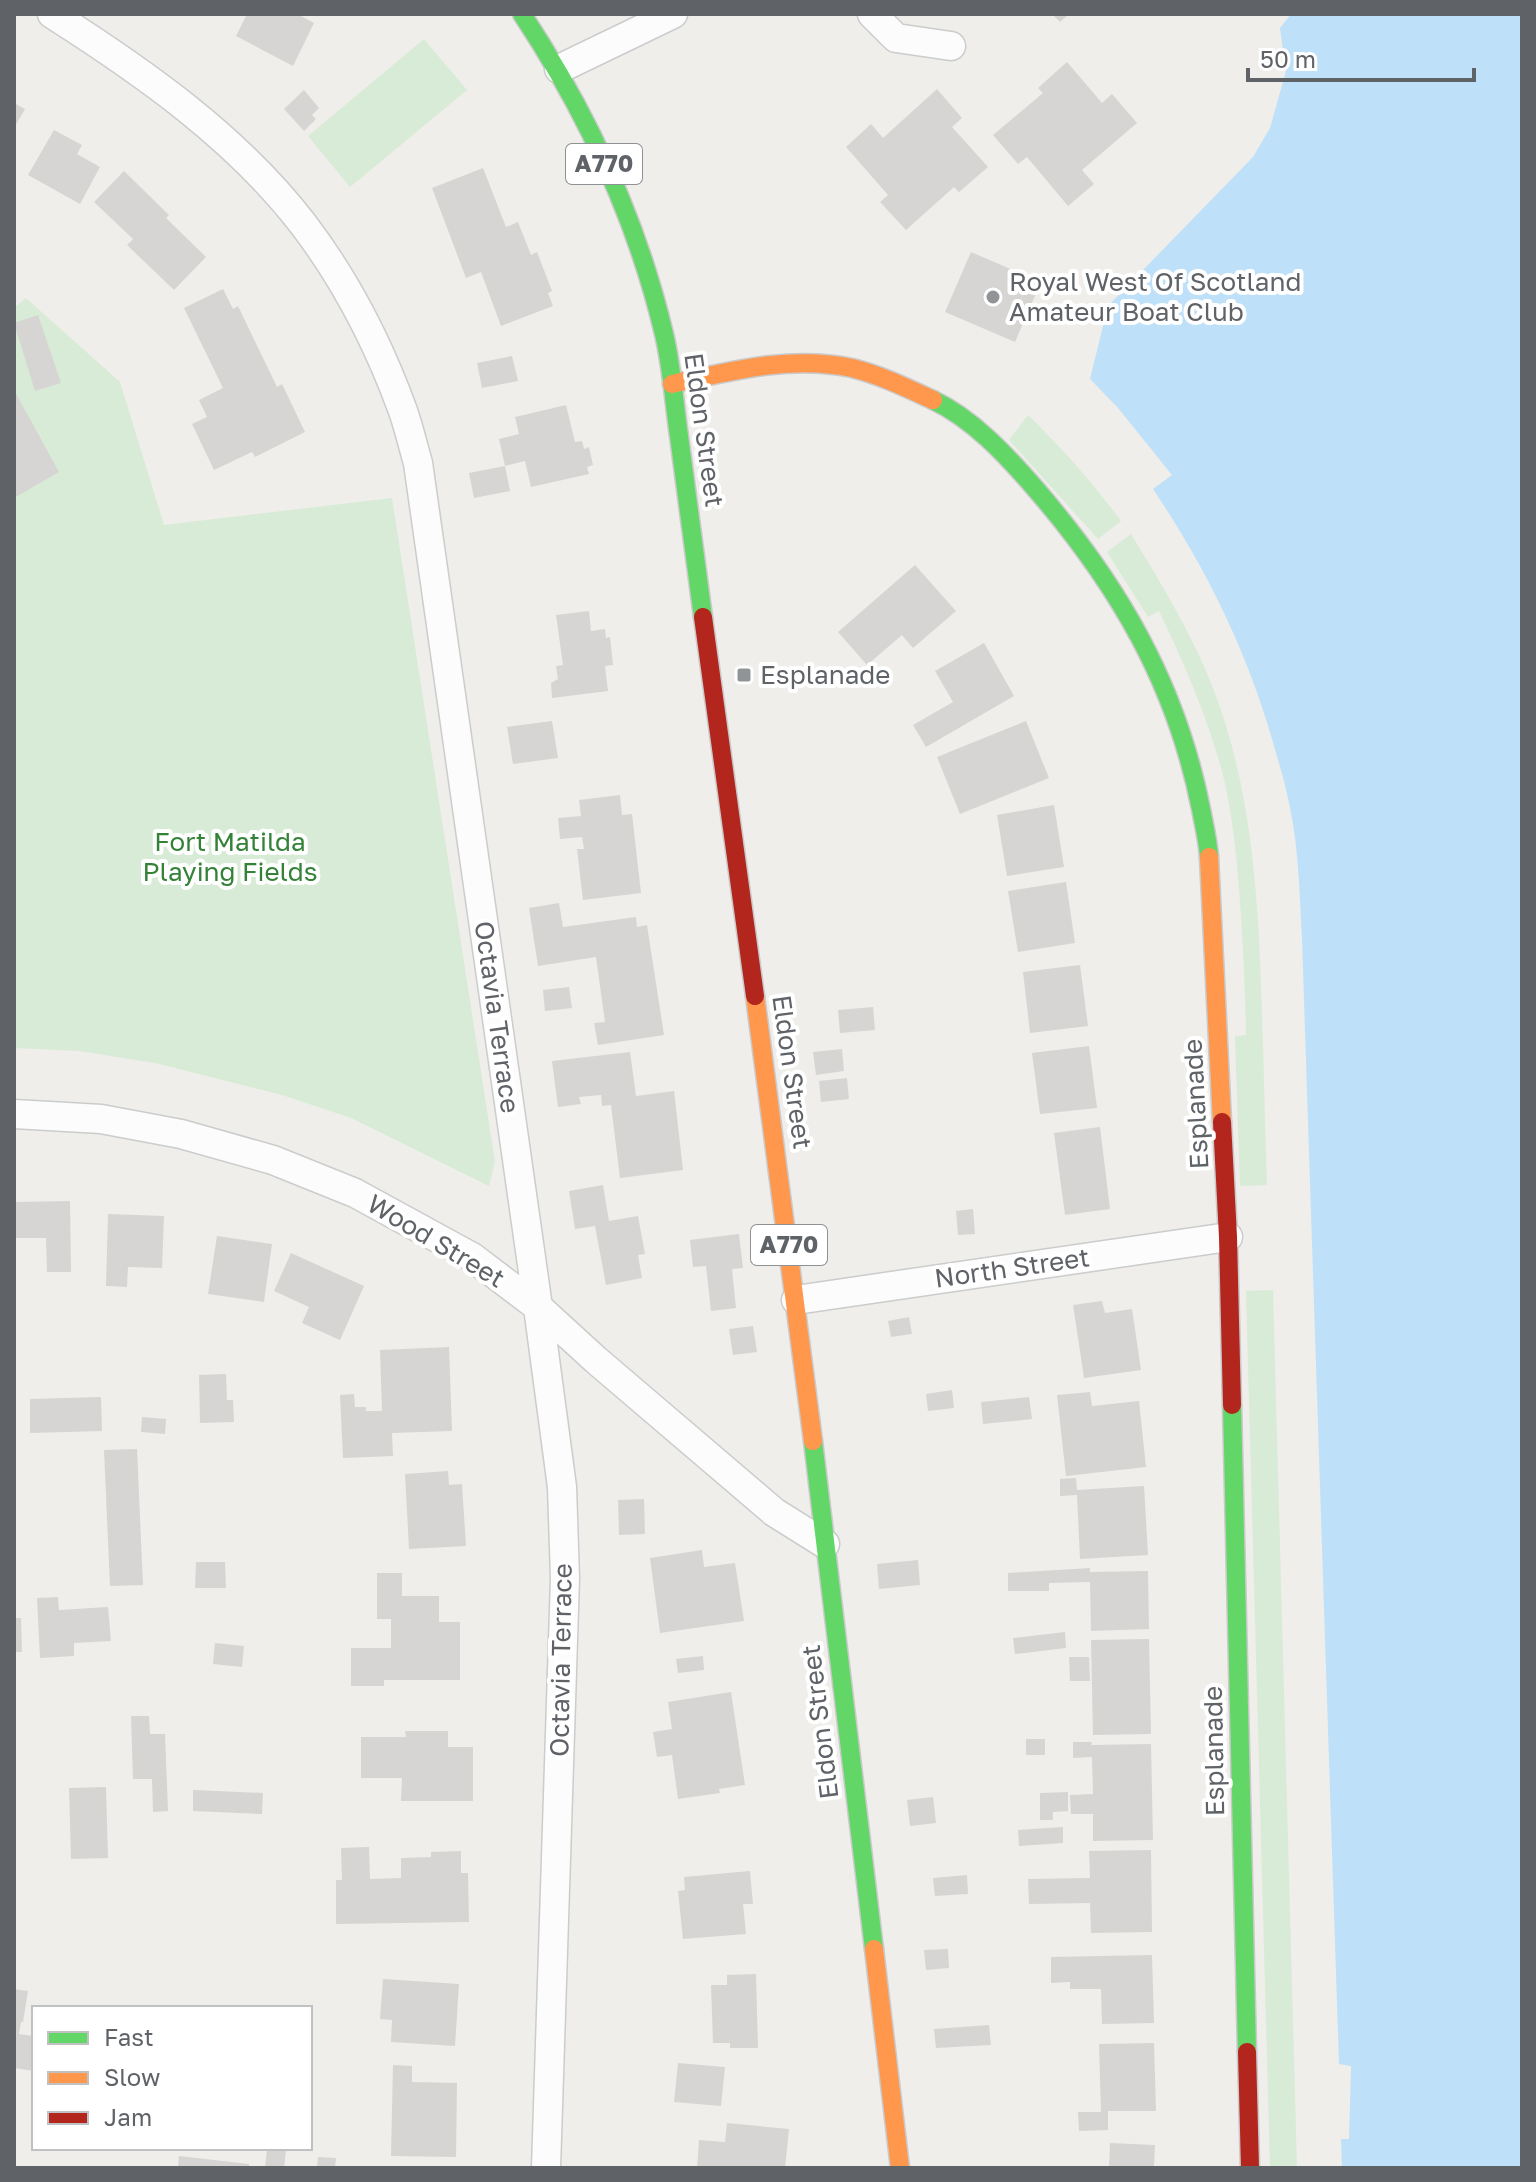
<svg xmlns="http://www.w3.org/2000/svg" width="1536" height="2182" viewBox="0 0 1536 2182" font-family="'Golos Text',sans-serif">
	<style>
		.green { fill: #d8ebd6 }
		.water { fill: #bfe0f9 }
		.building { fill: #d6d5d3 }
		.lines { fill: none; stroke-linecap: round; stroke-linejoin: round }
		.street-casing { stroke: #cbcccc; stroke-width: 31 }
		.fast-casing { stroke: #cacacb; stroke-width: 21 }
		.slow-casing { stroke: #cacacb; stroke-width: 21 }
		.jam-casing { stroke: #cacacb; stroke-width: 21 }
		.street { stroke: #fdfcfc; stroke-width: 28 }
		.fast { stroke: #63d668; stroke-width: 18 }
		.slow { stroke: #ff974d; stroke-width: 18 }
		.jam { stroke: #b3261e; stroke-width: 18 }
		.poi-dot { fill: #919496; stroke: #fff; stroke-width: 3 }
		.labels { text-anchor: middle; stroke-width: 8; stroke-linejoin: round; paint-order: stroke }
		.shield { fill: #fff; stroke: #8f9295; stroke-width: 2 }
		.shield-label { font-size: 24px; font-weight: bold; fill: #5f6368 }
		.poi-label { font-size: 26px; fill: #5f6368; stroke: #fff; text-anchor: start }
		.street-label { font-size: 26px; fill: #5f6368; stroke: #fff }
		.park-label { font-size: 26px; fill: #348238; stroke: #fff }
	</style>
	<rect width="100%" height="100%" fill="#efeeea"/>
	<path class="green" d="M424 39 467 90 350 187 308 136Z
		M26 298 120 382 164 525 392 498 495 1162 489 1186 351 1118 282 1095 155 1063 79 1051 14 1048V308Z
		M1028 415C1062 448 1093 483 1121 521L1098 539 1009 440Z
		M1131 534C1166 591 1201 649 1222 713 1254 810 1259 913 1262 1014 1264 1071 1265 1128 1267 1185L1240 1186 1235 1036 1246 1035C1245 986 1243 938 1239 889 1236 851 1232 812 1223 775 1208 718 1184 663 1159 611L1148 617 1107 552Z
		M1273 1290 1297 2168H1270L1246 1291Z"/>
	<path class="water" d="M1291 14H1522V2168H1342L1341 2139H1349L1351 2066 1339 2064 1302 939C1300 901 1299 862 1293 824 1289 799 1283 776 1276 753 1250 657 1208 571 1153 489L1172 475 1118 408 1090 379 1108 306 1253 157 1270 128 1286 71 1280 28Z"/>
	<path class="building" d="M247 14H297L314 23 293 66 236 36Z
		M1052 14H1069L1060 22Z
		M1067 62 1102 103 1112 94 1137 123 1082 170 1094 184 1068 206 1027 157 1018 164 993 135 1043 93 1038 88Z
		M937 89 962 118 952 127 988 167 959 192 954 187 906 230 880 202 888 195 846 147 871 124 883 138Z
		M304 90 319 108 312 115 316 119 304 131 284 109Z
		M14 103 25 109 14 128Z
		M54 130 82 145 77 154 100 167 80 204 28 175Z
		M483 168 506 227 518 222 531 255 537 252 552 291 548 293 553 306 501 326 481 272 466 278 432 188Z
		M124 171 169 215 166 218 206 257 174 290 127 245 133 239 94 202Z
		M971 252 1041 282 1015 342 945 312Z
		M223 289 233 309 238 306 277 387 282 384 305 432 255 457 252 452 214 470 192 424 207 417 199 400 223 388 184 308Z
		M38 315 61 383 35 391 14 323Z
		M512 356 518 381 482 388 477 363Z
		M14 390 59 472 14 498Z
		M566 405 575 442 582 441 584 449 589 447 593 465 587 467 589 474 531 487 525 461 505 466 499 439 519 434 515 417Z
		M505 466 510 491 474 498 469 473Z
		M915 565 956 611 913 648 902 635 867 665 838 632Z
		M589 611 591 631 605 629 606 638 610 637 613 665 605 666 608 691 552 698 551 683 558 679 556 666 563 665 556 615Z
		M984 643 1014 696 926 747 913 725 953 702 935 671Z
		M552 721 558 758 513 764 507 727Z
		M1026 721 1049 778 960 814 937 757Z
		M620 795 622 815 632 814 641 893 583 900 577 849H584L582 837 560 839 558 818 581 816 579 800Z
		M1054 805 1064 867 1007 876 997 815Z
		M1066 882 1075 943 1018 952 1008 891Z
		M559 903 563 927 636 917 637 927 647 925 664 1035 598 1045 594 1023 605 1022 596 957 538 966 529 908Z
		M1080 965 1088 1026 1030 1033 1023 972Z
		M569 987 572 1008 545 1011 543 990Z
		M873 1007 875 1030 840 1033 838 1010Z
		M1089 1046 1097 1108 1040 1114 1032 1053Z
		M842 1049 844 1071 816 1075 813 1052Z
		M630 1052 636 1096 674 1091 683 1170 620 1178 611 1105 602 1106 601 1095 579 1097 581 1104 558 1107 552 1061Z
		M847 1078 849 1099 821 1102 819 1081Z
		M1100 1127 1110 1209 1065 1215 1054 1133Z
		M603 1185 609 1221 638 1216 645 1254 638 1255 642 1278 606 1285 595 1226 575 1229 569 1191Z
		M70 1201 71 1272H47L46 1238H14V1202Z
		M973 1209 975 1234 958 1235 956 1211Z
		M108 1214 164 1216 162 1268 128 1267 127 1287 106 1286Z
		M739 1234 743 1268 732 1269 736 1308 711 1311 706 1266 693 1267 690 1240Z
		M217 1236 272 1244 264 1302 208 1294Z
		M291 1253 364 1286 340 1340 302 1323 309 1307 274 1291Z
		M1102 1301 1105 1313 1132 1309 1141 1370 1084 1378 1073 1305Z
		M909 1317 912 1334 891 1337 888 1321Z
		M753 1326 757 1352 733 1355 729 1329Z
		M449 1347 452 1431 392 1433 393 1456 343 1458 340 1395 354 1394 355 1407H366V1411H382L380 1350Z
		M226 1374 227 1400H233L234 1422 200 1423 199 1375Z
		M952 1390 954 1408 928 1411 926 1394Z
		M1090 1392 1092 1406 1139 1401 1146 1467 1066 1476 1057 1395Z
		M101 1397 102 1431 30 1433V1399Z
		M1029 1397 1032 1419 983 1424 981 1402Z
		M142 1417 166 1419 165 1434 141 1432Z
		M137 1449 143 1585 110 1586 104 1450Z
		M448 1471 449 1485 462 1484 466 1546 409 1549 405 1474Z
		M1076 1478 1077 1490 1144 1486 1148 1555 1080 1559 1077 1495 1060 1496V1479Z
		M644 1499 645 1534 619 1535 618 1500Z
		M702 1550 704 1567 735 1563 744 1621 660 1633 650 1558Z
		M918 1560 920 1585 879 1589 877 1564Z
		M196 1562H225L226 1588H195Z
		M1090 1568V1572L1148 1571 1149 1629 1091 1631 1090 1582 1049 1583V1591H1008V1573Z
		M377 1573H402V1596H439V1622H460V1680H384V1686H351V1648H391V1619H377Z
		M58 1597 59 1610 108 1607 111 1641 74 1643V1656L40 1658 37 1598Z
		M14 1618H21L22 1652H14Z
		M1065 1632 1066 1648 1015 1654 1013 1638Z
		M1149 1639 1151 1734 1093 1735 1091 1640Z
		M215 1643 244 1646 242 1667 213 1664Z
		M703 1656 704 1670 678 1673 676 1659Z
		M1069 1657H1089L1090 1681H1070Z
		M731 1692 745 1785 719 1789 720 1793 678 1799 672 1755 657 1757 653 1732 672 1729 668 1702Z
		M131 1716H149L150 1734H165L168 1811 153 1812 152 1779H133Z
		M405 1731H448V1747H473V1801H401L402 1778H361V1737H406Z
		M1026 1739H1045V1755H1026Z
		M1073 1742H1092L1091 1745 1151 1744 1153 1840 1093 1841V1814H1071L1070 1795 1093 1794 1092 1757 1073 1758Z
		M106 1787 108 1858 71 1859 69 1788Z
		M193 1790 263 1793 262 1814 193 1811Z
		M1068 1792V1811L1053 1812V1820H1040V1793Z
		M933 1797 936 1823 910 1826 907 1800Z
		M1063 1827V1843L1019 1846 1018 1830Z
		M369 1847 370 1879 401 1878V1858L431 1857V1852L461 1851V1873H468L469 1922 336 1924V1880H342L341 1848Z
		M1151 1850 1152 1932 1091 1933 1090 1903 1029 1904 1028 1879 1090 1878 1089 1851Z
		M750 1871 753 1904H743L746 1934 683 1939 678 1891 685 1890 684 1877Z
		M967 1875 968 1894 935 1896 933 1878Z
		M948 1949 949 1968 926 1970 924 1950Z
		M1152 1955 1154 2023 1102 2024 1101 1989H1070V1982L1051 1983V1957Z
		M756 1974 758 2048H730V2043H713L711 1985H727V1975Z
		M383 1979 459 1984 455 2046 391 2042 392 2020 380 2019Z
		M14 1989 28 1991 23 2022H21L19 2034 34 2036V2071L14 2068Z
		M989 2025 991 2045 936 2048 934 2029Z
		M1154 2043 1156 2111H1108V2130L1079 2131 1078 2112H1101L1099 2044Z
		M678 2063 725 2067 721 2106 674 2102Z
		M393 2065 412 2066V2082L457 2083 456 2157 391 2156Z
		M727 2123 789 2129 785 2168H697L699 2140 725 2142Z
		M1110 2143 1155 2145 1154 2168H1109Z
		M267 2149 286 2150 284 2168H265Z
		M179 2156 249 2164V2168H178Z
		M318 2157 336 2158 335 2168H317Z"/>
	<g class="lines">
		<defs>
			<path id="street" d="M52 14C143 72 236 137 303 224 345 279 379 345 403 411 409 428 413 446 418 463L538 1307 562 1487 565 1578 546 2168
				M872 14 896 38 951 46
				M559 69 673 14
				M14 1114 101 1119 181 1134 273 1160 355 1193 472 1257 538 1307 596 1360 774 1512 825 1544
				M796 1300 1228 1237"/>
			<path id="fast" d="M522 14C586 111 637 220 664 334 672 367 674 402 679 436 687 496 695 556 703 617
				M933 400C973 419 1006 455 1034 487 1118 584 1176 683 1201 809 1204 825 1208 841 1209 857
				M1232 1405 1247 2052
				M813 1441 874 1949"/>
			<path id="slow" d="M672 384C731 371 791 355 852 368 880 375 907 388 933 400
				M1209 857 1222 1122
				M755 996 813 1441
				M874 1949 900 2168"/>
			<path id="jam" d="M703 617 755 996
				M1222 1122 1228 1237 1232 1405
				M1247 2052 1250 2168"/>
		</defs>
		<use href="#street" class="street-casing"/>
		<use href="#fast" class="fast-casing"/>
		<use href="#slow" class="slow-casing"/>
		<use href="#jam" class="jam-casing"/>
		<use href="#street" class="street"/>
		<use href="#fast" class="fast"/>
		<use href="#slow" class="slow"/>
		<use href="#jam" class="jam"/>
	</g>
	<g class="poi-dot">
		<circle cx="993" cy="297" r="8"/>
		<rect x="736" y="667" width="16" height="16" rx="4"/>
	</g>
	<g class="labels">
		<g class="shield">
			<rect x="566" y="144" width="76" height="40" rx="6"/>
			<rect x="751" y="1225" width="76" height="40" rx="6"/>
		</g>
		<g class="shield-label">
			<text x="604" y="172">A770</text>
			<text x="789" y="1253">A770</text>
		</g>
		<g class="poi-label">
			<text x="1009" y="291">Royal West Of Scotland<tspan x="1009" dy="30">Amateur Boat Club</tspan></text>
			<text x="760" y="684">Esplanade</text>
		</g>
		<g class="street-label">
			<text transform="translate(704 430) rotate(82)" y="9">Eldon Street</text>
			<text transform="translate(497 1017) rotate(82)" y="9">Octavia Terrace</text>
			<text transform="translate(792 1072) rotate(82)" y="9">Eldon Street</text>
			<text transform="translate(1196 1104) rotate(-93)" y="9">Esplanade</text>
			<text transform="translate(436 1241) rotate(31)" y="9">Wood Street</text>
			<text transform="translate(1012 1268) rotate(-8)" y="9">North Street</text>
			<text transform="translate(561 1660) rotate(-89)" y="9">Octavia Terrace</text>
			<text transform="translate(820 1722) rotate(-97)" y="9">Eldon Street</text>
			<text transform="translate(1214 1751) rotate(-91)" y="9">Esplanade</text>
		</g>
		<g class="park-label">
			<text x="230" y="851">Fort Matilda<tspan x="230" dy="30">Playing Fields</tspan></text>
		</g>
	</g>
	<rect width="1536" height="2182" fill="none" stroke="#5f6368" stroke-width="32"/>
	<rect x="32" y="2006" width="280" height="144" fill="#ffffff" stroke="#bfc1c3" stroke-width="2"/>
	<rect x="48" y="2032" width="40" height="12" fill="#63d668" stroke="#bfc1c3" stroke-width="2"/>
	<text x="104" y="2046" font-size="24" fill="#5f6368">Fast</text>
	<rect x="48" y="2072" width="40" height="12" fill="#ff974d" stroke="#bfc1c3" stroke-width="2"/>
	<text x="104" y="2086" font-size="24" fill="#5f6368">Slow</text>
	<rect x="48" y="2112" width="40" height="12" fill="#b3261e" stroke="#bfc1c3" stroke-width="2"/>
	<text x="104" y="2126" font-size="24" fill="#5f6368">Jam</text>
	<path d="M1248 68v12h226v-12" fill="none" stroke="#5f6368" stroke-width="4"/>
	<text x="1260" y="68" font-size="24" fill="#5f6368" stroke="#ffffff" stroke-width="6" paint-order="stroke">50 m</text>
</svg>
